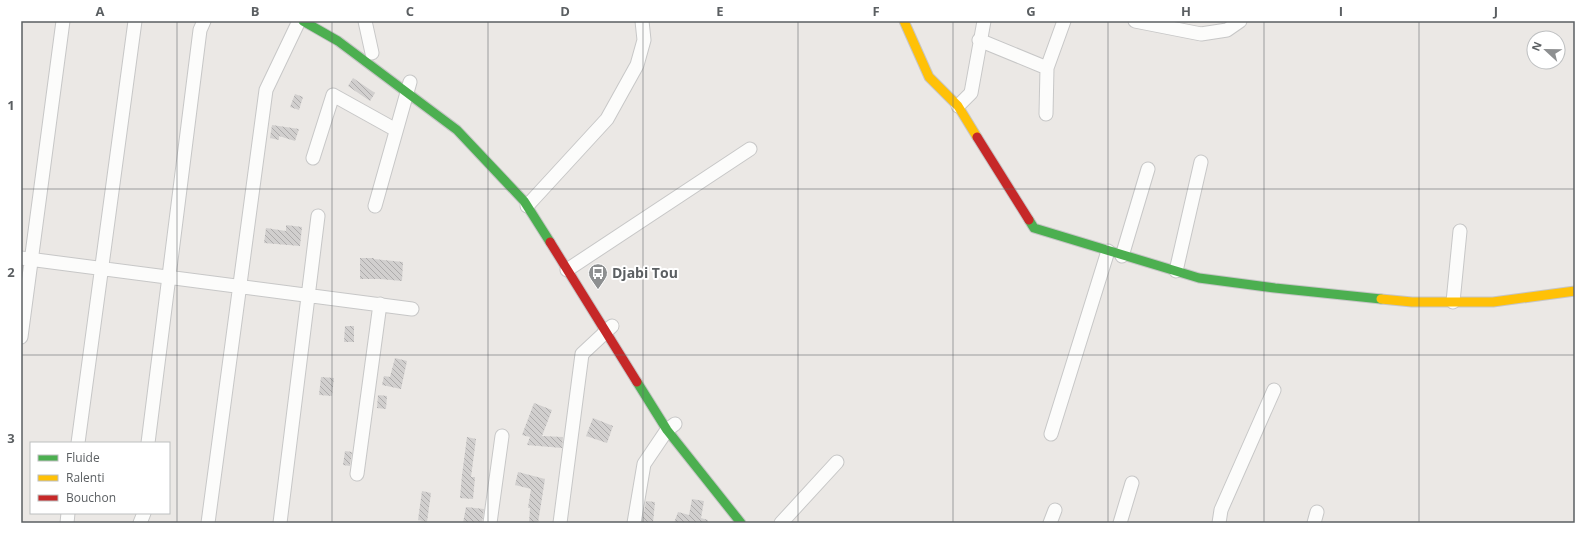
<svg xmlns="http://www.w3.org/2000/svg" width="1596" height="544" viewBox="0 0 1596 544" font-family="'Open Sans',sans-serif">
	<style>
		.building { fill: url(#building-back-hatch) }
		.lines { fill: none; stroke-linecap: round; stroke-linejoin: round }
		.street-casing { stroke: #c7c7c7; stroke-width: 15 }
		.fast-casing { stroke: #c6c5c6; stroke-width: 11 }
		.slow-casing { stroke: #c6c5c6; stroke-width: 11 }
		.jam-casing { stroke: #c6c5c6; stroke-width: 11 }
		.street { stroke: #fcfcfb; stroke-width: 13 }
		.fast { stroke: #4caf50; stroke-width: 9 }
		.slow { stroke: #ffc107; stroke-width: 9 }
		.jam { stroke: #c62828; stroke-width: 9 }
		.grid { fill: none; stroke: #5b5f62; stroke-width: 1; stroke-opacity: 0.55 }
		.labels { text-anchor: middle; stroke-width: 4; stroke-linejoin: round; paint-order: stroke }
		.poi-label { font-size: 14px; font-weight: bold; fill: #5b5f62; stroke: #fff; text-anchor: start }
		.neatline { fill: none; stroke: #5b5f62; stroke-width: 1.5 }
		.grid-label { font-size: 13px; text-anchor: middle; font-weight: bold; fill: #5b5f62 }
	</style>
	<defs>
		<pattern id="building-back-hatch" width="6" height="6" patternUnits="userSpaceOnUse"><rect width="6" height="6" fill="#d1cfce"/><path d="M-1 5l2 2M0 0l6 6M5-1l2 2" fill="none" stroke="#adabab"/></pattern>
	</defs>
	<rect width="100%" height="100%" fill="#ebe8e5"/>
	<path class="building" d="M353 78 375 93 370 101 348 86Z
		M295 94 303 97 299 110 290 107Z
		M272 125 299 129 295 141 279 136V140L270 138Z
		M286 225 302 227 300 246 264 243 266 228 286 231Z
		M360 258H374V259L403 262 402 281 380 279H360Z
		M345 326H354V342H344Z
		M395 358 407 361 401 389 382 385 384 376 390 377Z
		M321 377 334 378 332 396 319 395Z
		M378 395 387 396 386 409 377 408Z
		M534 403 552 410 542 436 563 437 562 448 527 445 530 437 522 435Z
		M593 418 613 426 607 443 586 436Z
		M467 437 476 439 471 477H475L473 499 460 498 462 475Z
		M345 451 352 452 350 466 343 465Z
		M518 472 545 479 538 523H529L530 508H528L531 489 515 485Z
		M422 491 431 493 427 522 418 520Z
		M692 499 704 501 701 518 708 520 707 523H674L678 512 689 515Z
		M646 501 655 502 653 523H642Z
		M466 507 484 509 482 523H463Z"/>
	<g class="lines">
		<defs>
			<path id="street" d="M365 21 372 53
				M1135 21 1201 34 1227 30 1240 21
				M979 40 1047 68
				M958 106 971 93 984 21
				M1046 114 1047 68 1064 21
				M313 158 333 95 396 130
				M375 206 410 82
				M527 206 607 119 637 65 644 40 642 21
				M1122 256 1148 169
				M21 258 412 309
				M567 270 750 149
				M1176 271 1201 162
				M1453 302 1460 231
				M21 337 63 21
				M1051 434 1108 251
				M78 443 135 21
				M148 443 200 30 204 21
				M357 474 380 304
				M67 523 68 513
				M140 523 144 513
				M208 523 266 90 299 21
				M280 523 318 216
				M490 523 502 436
				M560 523 582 354 612 326
				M634 523 644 464 667 430 675 424
				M781 523 837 462
				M1050 523 1055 510
				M1120 523 1132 483
				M1219 523 1221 510 1274 390
				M1314 523 1317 512"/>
			<path id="fast" d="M303 21 338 41 457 130 524 201 550 242
				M1029 220 1034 228 1199 278 1275 288 1381 299
				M637 382 667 430 741 523"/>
			<path id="slow" d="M904 21 929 77 958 106 977 137
				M1381 299 1412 302H1493L1575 291"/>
			<path id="jam" d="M977 137 1029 220
				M550 242 637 382"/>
		</defs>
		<use href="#street" class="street-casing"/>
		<use href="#fast" class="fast-casing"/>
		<use href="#slow" class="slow-casing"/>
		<use href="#jam" class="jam-casing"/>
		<use href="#street" class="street"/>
		<use href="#fast" class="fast"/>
		<use href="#slow" class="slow"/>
		<use href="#jam" class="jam"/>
	</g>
	<path class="grid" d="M177 21V523M332 21V523M488 21V523M643 21V523M798 21V523M953 21V523M1108 21V523M1264 21V523M1419 21V523M21 189H1575M21 355H1575"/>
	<defs>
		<symbol id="bus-pin" viewBox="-11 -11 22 30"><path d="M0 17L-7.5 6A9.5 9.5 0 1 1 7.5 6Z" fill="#8d8f90" stroke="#fff"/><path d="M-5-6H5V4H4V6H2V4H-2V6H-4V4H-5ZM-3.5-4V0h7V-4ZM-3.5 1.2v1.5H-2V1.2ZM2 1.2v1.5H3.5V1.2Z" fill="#fff"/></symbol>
	</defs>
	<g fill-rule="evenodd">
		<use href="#bus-pin" x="587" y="262" width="22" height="30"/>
	</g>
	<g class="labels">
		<g class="poi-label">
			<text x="612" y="278">Djabi Tou</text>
		</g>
	</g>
	<rect width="1596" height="544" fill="none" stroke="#ffffff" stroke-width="44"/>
	<rect x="30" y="442" width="140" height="72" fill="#ffffff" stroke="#bdbfc0"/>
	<rect x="38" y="455" width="20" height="6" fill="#4caf50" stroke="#bdbfc0"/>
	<text x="66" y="462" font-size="12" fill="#5b5f62">Fluide</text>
	<rect x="38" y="475" width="20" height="6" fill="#ffc107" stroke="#bdbfc0"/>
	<text x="66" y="482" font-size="12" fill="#5b5f62">Ralenti</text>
	<rect x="38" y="495" width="20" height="6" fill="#c62828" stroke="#bdbfc0"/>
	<text x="66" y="502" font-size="12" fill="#5b5f62">Bouchon</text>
	<g transform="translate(1546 50) rotate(292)"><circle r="19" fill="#ffffff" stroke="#bdbfc0"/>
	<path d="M0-3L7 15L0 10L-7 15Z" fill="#8d8f90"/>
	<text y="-6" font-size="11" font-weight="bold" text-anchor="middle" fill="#5b5f62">N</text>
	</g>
	<rect x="22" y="22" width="1552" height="500" class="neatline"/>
	<g class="grid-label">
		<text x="100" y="16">A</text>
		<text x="255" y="16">B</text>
		<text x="410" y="16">C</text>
		<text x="565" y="16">D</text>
		<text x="720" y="16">E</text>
		<text x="876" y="16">F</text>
		<text x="1031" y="16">G</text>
		<text x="1186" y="16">H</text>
		<text x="1341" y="16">I</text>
		<text x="1496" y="16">J</text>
		<text x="11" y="110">1</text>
		<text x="11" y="277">2</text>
		<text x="11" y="443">3</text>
	</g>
</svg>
